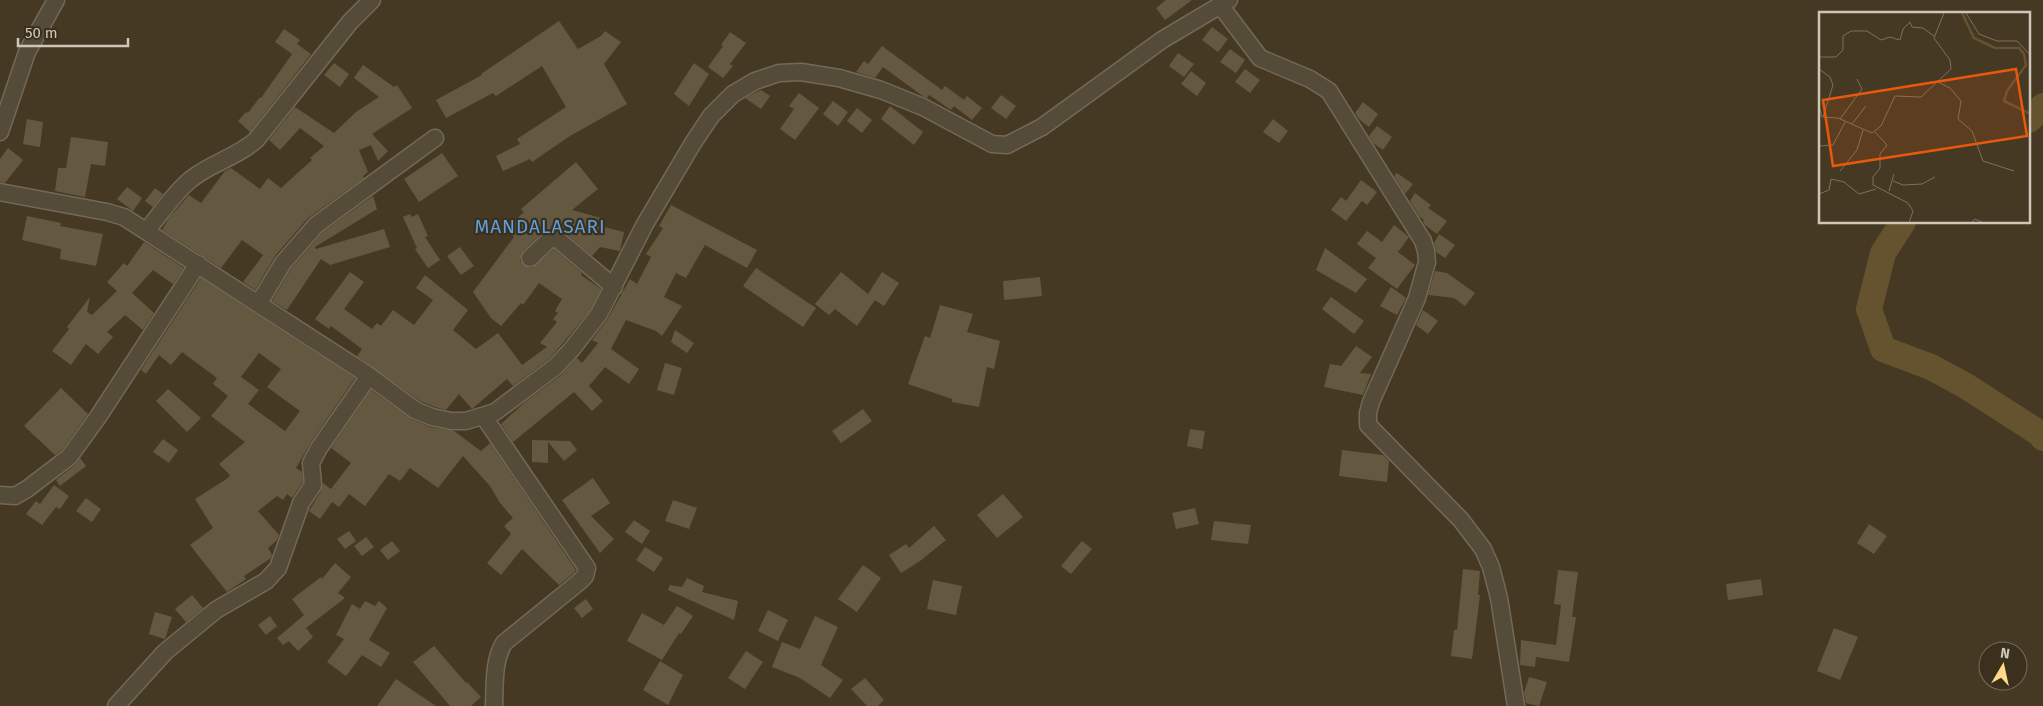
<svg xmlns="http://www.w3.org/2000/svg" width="2043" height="706" viewBox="0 0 2043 706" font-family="'Fira Sans',sans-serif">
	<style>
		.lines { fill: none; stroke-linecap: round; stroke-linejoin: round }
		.river { stroke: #65522f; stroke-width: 26 }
		.building { fill: #645940; fill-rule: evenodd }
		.minor-casing { stroke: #726957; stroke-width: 19 }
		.minor { stroke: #544b39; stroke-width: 16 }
		.labels { text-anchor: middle; stroke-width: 4.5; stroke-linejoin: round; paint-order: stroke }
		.quarter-label { font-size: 19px; letter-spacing: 1px; fill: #5f9fe0; stroke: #3a301d }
		.inset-river { fill: none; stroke: #65522f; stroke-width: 2.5 }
		.inset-road { fill: none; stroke: #7c715e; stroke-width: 1 }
		.view { fill: #e8590c; fill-opacity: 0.15; stroke: #e8590c; stroke-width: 2.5 }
		.inset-edge { fill: none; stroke: #cec6b6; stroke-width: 2.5 }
	</style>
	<rect width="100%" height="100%" fill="#453924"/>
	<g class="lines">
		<path class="river" d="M2029 120 2043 106
			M1903 222 1883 253 1869 309 1883 349 1931 367 1966 386 2039 433 2043 438"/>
	</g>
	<path class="building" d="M1166 0H1192L1165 20 1156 8Z
		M559 21 578 49 601 36 605 31 621 42 604 64 627 104 570 136 532 162 530 159 503 171 496 156 520 144 517 139 566 107 542 66 496 96 493 93 446 118 436 100 482 75 481 74Z
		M1212 27 1228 39 1218 52 1202 40Z
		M284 29 300 40 297 44 311 54 250 132 238 121 246 112 248 113 260 97 261 98 292 54 275 42Z
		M730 32 746 43 730 64 733 66 723 78 708 67 723 46 721 45Z
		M882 46 942 90 945 86 964 100 967 96 982 108 972 120 954 106 951 110 929 95 927 98 924 97 883 67 875 78 856 72 864 61 868 64Z
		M1230 49 1245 60 1236 73 1220 62Z
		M1178 53 1194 64 1184 77 1169 66Z
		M334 63 349 74 340 87 324 75Z
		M694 63 709 74 689 106 674 94Z
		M363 65 394 87 397 85 412 108 372 134 388 151 378 161 371 145 359 150 368 172 363 176 364 178 308 218 275 256 255 290 243 282 263 255 242 240 221 268 162 230 169 218 189 195 201 203 225 171 231 168 260 189 268 178 281 188 312 160 310 158 324 146 300 128 280 150 269 140 295 107 334 133 356 112 379 97 354 78Z
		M1245 69 1260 80 1250 93 1235 82Z
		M1191 71 1206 83 1197 96 1181 84Z
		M761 90 770 96 761 109 745 98Z
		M799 93 819 108 795 140 780 129 794 109 789 106Z
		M1001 95 1016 106 1006 119 991 108Z
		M833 101 848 112 838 126 823 114Z
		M1363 102 1378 114 1369 127 1359 119 1355 113Z
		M890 106 923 132 914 145 881 119Z
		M857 108 872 120 862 133 847 121Z
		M27 119 43 122 40 147 23 144Z
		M1273 119 1288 131 1279 143 1263 132Z
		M1377 126 1392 137 1383 150 1373 143 1369 136Z
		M71 137 108 142 105 166 91 164 85 197 55 191 58 168H66Z
		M8 148 23 160 5 183 0 182V159Z
		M442 153 458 176 419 202 404 179Z
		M576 162 598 189 572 210 601 218 600 226 624 232 620 251 600 247 592 256 562 230 556 228 544 231 523 251 520 261 527 267 532 268 554 249 582 273 581 275 601 289 591 309 564 342 548 360 513 386 507 379 472 409 459 394 446 410 435 407 420 401 357 356 362 349 331 326 329 329 315 319 350 272 364 282 344 309 372 329 377 323 381 326 393 310 414 325 433 300 416 288 425 275 468 310 453 330 476 349 498 333 522 365 547 347 540 343 557 322 553 319 558 313 555 311 562 299 539 283 523 305 521 303 501 326 491 318 473 292 514 237 506 229 524 212 521 209Z
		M1397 173 1413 184 1405 194 1394 176Z
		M1361 180 1377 192 1367 205 1362 201 1346 221 1331 210 1341 197 1346 201Z
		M127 187 142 198 133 211 117 199Z
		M155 188 163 194 153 207 145 201Z
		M1415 193 1431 205 1428 208 1447 221 1437 234 1425 225 1423 222 1424 220 1419 216 1410 201Z
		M373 196 377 209 315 247 316 249 384 229 390 247 330 265 321 259 287 310 272 301 291 269 323 232Z
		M671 205 757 250 747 268 705 245 686 278 676 273 664 297 682 306 662 336 656 331 626 320 611 349 639 369 629 384 605 367 589 386 603 401 592 411 574 392 513 442 501 424 525 402 561 375 577 358 582 363 598 343 592 340 607 320 630 279 637 284 651 257 646 254 663 228 659 226Z
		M410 214 412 217 418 214 428 236 425 237 440 260 428 268 415 249 417 248 403 217Z
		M27 216 61 223 60 226 103 234 96 266 60 259 61 249 22 240Z
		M1394 225 1409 237 1398 252 1415 265 1397 289 1368 268 1376 258 1357 244 1367 231 1382 242Z
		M1439 234 1455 245 1445 258 1436 252 1434 243Z
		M144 242 184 268 173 284 153 270 132 293 154 313 143 330 125 315 107 332 113 337 98 354 86 344 71 365 52 351 69 329 67 327 90 297 87 312 92 315 117 291 107 282 124 263 127 266Z
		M460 247 474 266 461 275 447 256Z
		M1325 248 1367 279 1356 293 1316 270Z
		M756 268 816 308 803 327 743 286Z
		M1435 271 1447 273 1475 293 1465 306 1454 298 1428 295Z
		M841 272 868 294 882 272 899 283 884 306 875 300 857 326 835 309 829 315 815 304Z
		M1040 277 1042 296 1004 300 1003 281Z
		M201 278 355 378 311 442 296 468 302 472 303 482 292 498 287 494 283 500 277 496 258 511 279 535 277 540 268 548 272 555 271 558 244 576 246 579 227 592 190 545 213 528 195 499 228 478 230 475 219 464 245 442 211 416 228 396 213 384 217 378 182 352 171 365 159 355 146 374 141 370ZM259 353 281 369 267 387 300 411 285 431 248 404 259 390 241 377Z
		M1391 287 1406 298 1397 315 1380 306Z
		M1331 297 1364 321 1354 334 1322 309Z
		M940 305 973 314 967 332 1000 341 994 369 987 367 979 407 952 402V399L908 384 925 336 930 338Z
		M1423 310 1438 321 1428 334 1416 325Z
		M675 330 694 343 687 353 671 342Z
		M1356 346 1372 357 1360 373 1371 374 1363 395 1324 387 1330 364 1341 366Z
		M665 363 682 368 674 395 657 390Z
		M61 388 88 414 62 450 55 455 24 426Z
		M168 389 201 418 187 432 156 401Z
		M371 390 411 419 430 427 454 431 481 451 490 443 576 570 574 573 559 585 522 549 501 575 487 563 511 534 504 526 513 518 500 503 490 486 463 456 438 488 410 468 400 481 389 474 365 506 349 494 339 507 332 502 320 519 309 511 321 491 323 483 331 489 351 463 331 448Z
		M863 409 872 421 841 443 832 431Z
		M1190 429 1205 431 1202 449 1187 446Z
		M163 439 178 450 169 463 153 452Z
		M532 440 570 441 577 450 564 461 548 442V463L532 462Z
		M1342 450 1383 455 1389 461 1387 482 1339 476Z
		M80 458 86 466 60 486 56 480 75 465Z
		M593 478 610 503 591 516 614 539 600 553 562 500Z
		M54 485 69 496 60 509 56 507 42 525 26 514 36 501 40 504Z
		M1003 494 1023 517 997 538 977 515Z
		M86 498 101 509 92 522 76 511Z
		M673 500 697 508 689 529 665 521Z
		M1195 508 1199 524 1176 529 1172 513Z
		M634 520 650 531 642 544 625 532Z
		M1214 521 1251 525 1248 544 1211 540Z
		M1869 524 1887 536 1874 554 1857 543Z
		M934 526 946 540 920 561 901 573 889 555 906 544 909 548Z
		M349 531 356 541 345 549 337 539Z
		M366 537 374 547 362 556 354 546Z
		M392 541 400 551 388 560 380 550Z
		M1082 541 1092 549 1071 574 1061 566Z
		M645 547 663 558 654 572 636 560Z
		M335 563 351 577 338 593 345 598 306 628 313 637 298 651 289 641 283 645 277 638 304 615 292 599 321 577 322 579Z
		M863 565 881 578 857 612 838 599Z
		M1463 569 1480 571 1478 595H1480L1472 659 1451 656 1454 630H1457Z
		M1558 570 1578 572 1572 617H1576L1569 662 1536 657 1535 667 1520 665 1521 640 1556 645 1561 605 1554 604Z
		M687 578 704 586 702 592 738 601 734 620 668 590 670 585 682 587Z
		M1761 579 1763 595 1728 600 1726 584Z
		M933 580 962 586 956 615 927 609Z
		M192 595 203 608 186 622 175 609Z
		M586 599 593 609 582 618 574 608Z
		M365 601 375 606 379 601 387 608 369 640 390 653 381 667 362 655 346 676 327 662 344 639 336 635 352 604 360 609Z
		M677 606 693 616 681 634 679 633 662 660 627 641 642 613 664 625Z
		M768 610 788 620 778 641 758 631Z
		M155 612 172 617 165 639 149 634Z
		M270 616 277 626 266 635 258 625Z
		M815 616 838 627 821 665 843 680 830 698 800 678 772 667 782 642 800 649Z
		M1834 628 1858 637 1840 680 1817 671Z
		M434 646 466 683 467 682 481 697 471 706H450L413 662Z
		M746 651 763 662 745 689 728 678Z
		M660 661 683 675 668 705 643 690Z
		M1529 677 1547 682 1539 706 1526 703 1524 693Z
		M865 678 884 700 878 706H867L851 689Z
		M396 679 436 706H377Z"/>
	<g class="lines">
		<defs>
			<path id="minor" d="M1220 5 1260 58 1310 79 1329 91 1423 241 1426 251 1427 262 1417 298 1371 402 1368 413V425L1461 520 1483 549 1491 567 1499 598 1516 706
				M0 132 27 52 56 0
				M0 192 107 212 124 217 365 373 415 410 432 417 451 421H466L495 412 555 367 572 349 599 314 645 224 693 143 711 116 733 94 755 81 779 73 801 72 839 78 881 90 923 107 992 144 1007 145 1042 127 1162 40 1229 0
				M147 230C160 215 174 193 190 180 210 163 236 158 256 140L350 22 372 0
				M530 258 551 238H556L614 287
				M259 303 283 263 316 225 435 138
				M484 417 587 568 585 576 579 582 504 643C493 661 495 685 494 706
				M0 495 15 496 27 489 69 457 98 417 198 264
				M116 706 165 652 216 610 266 581 278 568 301 503 313 485 311 463 319 448 369 376"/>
		</defs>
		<use href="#minor" class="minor-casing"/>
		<use href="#minor" class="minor"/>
	</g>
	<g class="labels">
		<g class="quarter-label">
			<text x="540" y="233">MANDALASARI</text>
		</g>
	</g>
	<g transform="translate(1819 12)">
		<rect width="211" height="211" fill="#453924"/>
		<path class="inset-river" d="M143 1 155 26 176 36H200L205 42 207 53 188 79 185 89 212 102"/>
		<path class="inset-road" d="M147 1 160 22 178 29H198L212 44M0 45H17L24 38V24L32 19H48L62 28 71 25 81 28 84 17 91 10 93 15 104 16 115 24M0 57 11 65 14 73 4 105M119 70 131 76 142 89 139 107 153 119 164 149 195 159M0 94 3 105 19 106 53 121 62 114 76 84 102 85 132 57 131 48 115 26 125 1M21 107 43 77 38 67M33 112 47 94M56 120 68 133 61 142V156L54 165V173L89 191 94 199 90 211M0 134 14 133 26 110M21 159 38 138 44 118M74 169 84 173 103 172 116 165M70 179 75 162M0 182 10 178 12 167 25 170 40 182 57 177M152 211 156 207 165 211"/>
		<path class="view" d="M197 57 208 124 14 154 4 88Z"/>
		<rect width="211" height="211" class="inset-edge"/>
	</g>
	<g transform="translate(2003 666) rotate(9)"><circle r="24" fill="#3a301d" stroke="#756c5a"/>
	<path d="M0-4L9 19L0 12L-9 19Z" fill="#ffda8a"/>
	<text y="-8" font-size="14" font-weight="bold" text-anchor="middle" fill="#cec6b6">N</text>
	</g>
	<path d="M18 38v8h110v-8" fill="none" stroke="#cec6b6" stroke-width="2.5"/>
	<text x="25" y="38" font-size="15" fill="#cec6b6" stroke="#3a301d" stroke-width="4" paint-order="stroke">50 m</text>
</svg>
